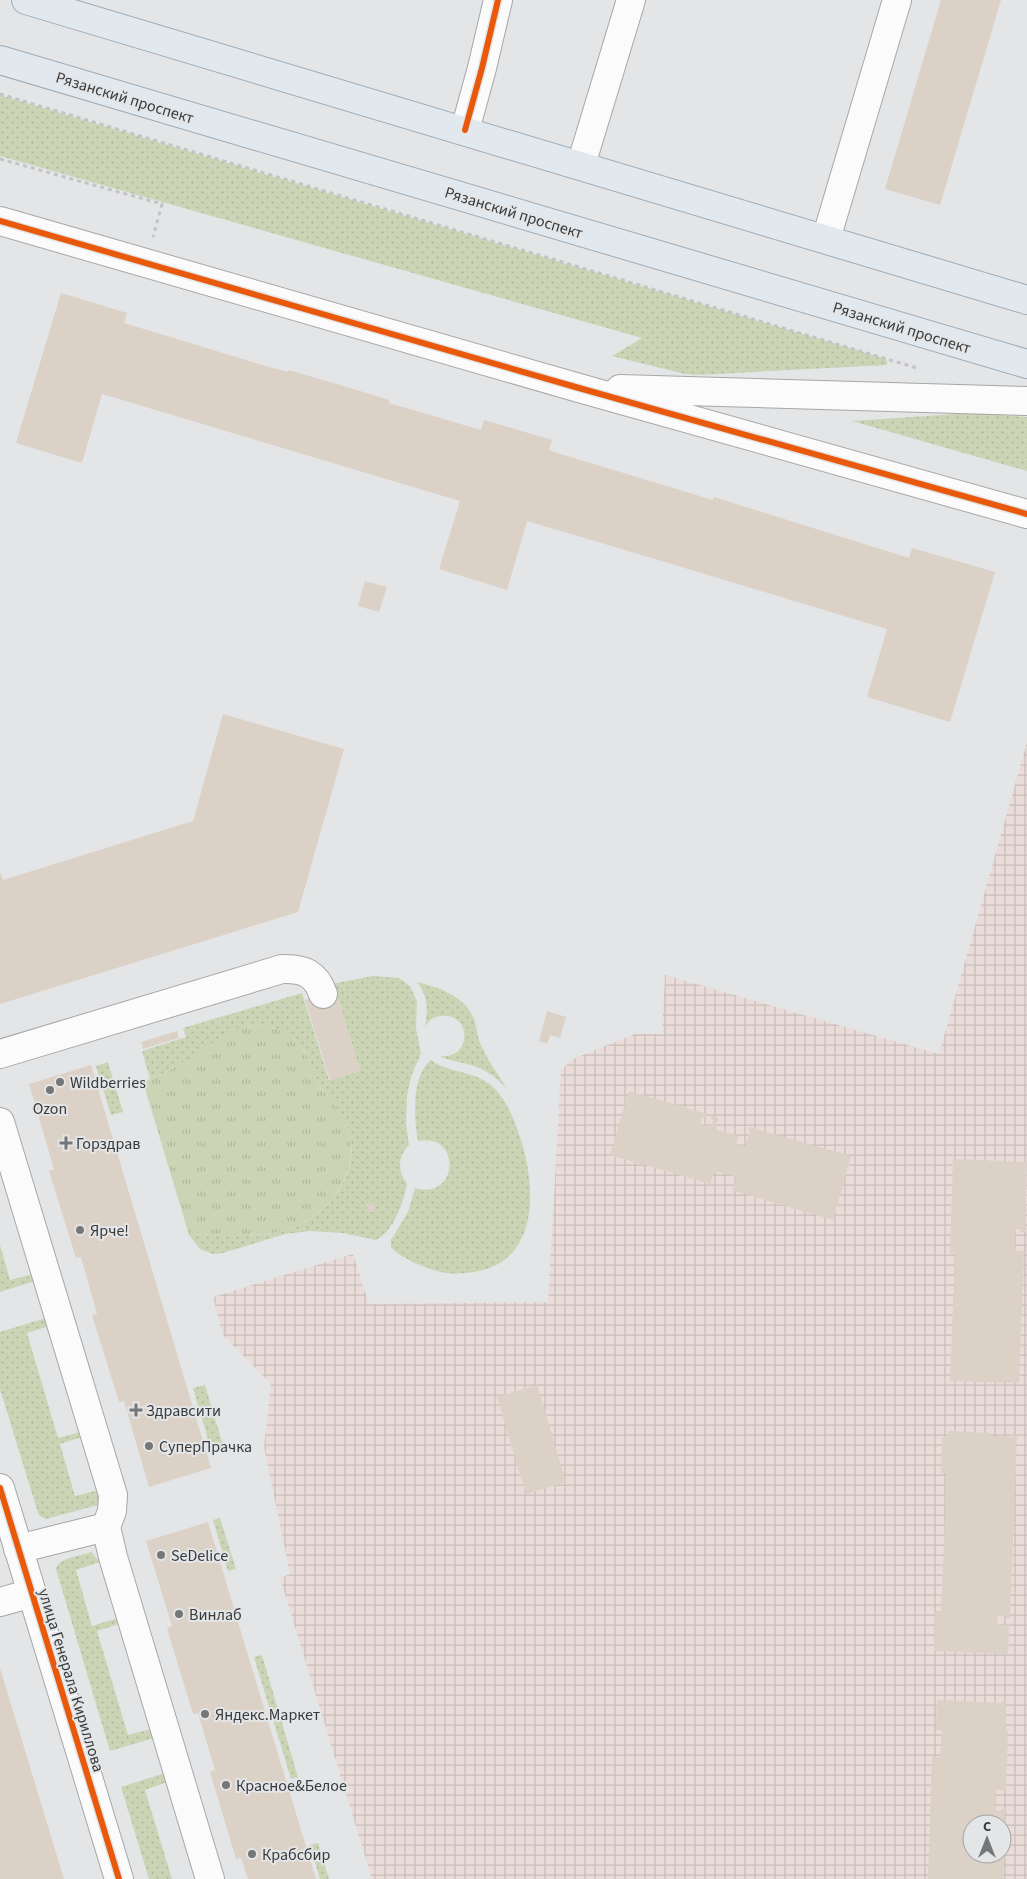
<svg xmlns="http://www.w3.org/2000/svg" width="1027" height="1879" viewBox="0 0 1027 1879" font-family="'Source Sans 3',sans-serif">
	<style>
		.industrial { fill: url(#industrial-grid); fill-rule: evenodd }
		.grass { fill: url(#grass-dots) }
		.park { fill: url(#park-tufts) }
		.building { fill: #dbd1c7 }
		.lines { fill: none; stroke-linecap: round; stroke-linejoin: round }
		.minor-casing { stroke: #a7a7a8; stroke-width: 30 }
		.major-casing { stroke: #9fabb6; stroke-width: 30 }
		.path { stroke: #c4c4c5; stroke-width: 3; stroke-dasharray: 4 4; stroke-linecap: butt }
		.minor { stroke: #fbfbfb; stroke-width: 28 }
		.major { stroke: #e1e8ee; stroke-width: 28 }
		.cycleway-casing { stroke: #e3e5e7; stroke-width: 9 }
		.cycleway { stroke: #e8590c; stroke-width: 6 }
		.poi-dot { fill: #757677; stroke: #e3e5e7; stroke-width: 2 }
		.labels { text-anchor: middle; stroke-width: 4; stroke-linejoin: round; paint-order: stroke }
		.street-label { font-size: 16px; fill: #393a3b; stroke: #e3e5e7 }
		.poi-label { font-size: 16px; fill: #393a3b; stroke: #e3e5e7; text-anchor: start }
	</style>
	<defs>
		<pattern id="industrial-grid" width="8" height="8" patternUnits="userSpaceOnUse" patternTransform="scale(1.25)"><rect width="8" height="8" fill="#eadcd9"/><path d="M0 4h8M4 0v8" fill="none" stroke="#c9bebb"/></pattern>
		<pattern id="grass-dots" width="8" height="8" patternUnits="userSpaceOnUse" patternTransform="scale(1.25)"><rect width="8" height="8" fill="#cbd5b6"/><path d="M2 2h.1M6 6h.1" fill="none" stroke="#afb89d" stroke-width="1.8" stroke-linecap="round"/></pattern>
		<pattern id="park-tufts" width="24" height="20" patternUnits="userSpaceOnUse" patternTransform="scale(1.25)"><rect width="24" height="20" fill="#cbd5b6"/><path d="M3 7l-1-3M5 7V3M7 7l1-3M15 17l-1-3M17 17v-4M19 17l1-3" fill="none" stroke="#afb89d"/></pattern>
	</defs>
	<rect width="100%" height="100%" fill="#e4e5e6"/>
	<path class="industrial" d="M1027 742V1879H372L280 1578 290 1574 264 1447 271 1384 223 1335 213 1297 353 1254 369 1304 548 1302 561 1070 573 1059 635 1034H662L665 975 939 1054ZM972 1824H1002V1854H972Z"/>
	<path class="grass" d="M0 95 886 359 887 363V365L698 375 685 374 612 356 642 338 0 156Z
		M971 413 1027 417V471L852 421Z
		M373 976 399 978 410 986 417 1001 416 1028 421 1053 411 1077 407 1096 406 1124 409 1145C398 1156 397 1171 407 1184 403 1203 394 1231 376 1240L343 1233 310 1231 285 1234 223 1253 213 1254 200 1249 189 1235C220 1234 266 1239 294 1227 332 1212 365 1165 346 1124 339 1108 327 1097 319 1083 313 1074 311 1064 307 1055 296 1036 275 1024 253 1025 231 1027 215 1043 197 1054 182 1063 167 1072 150 1079L142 1051 186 1037 183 1028 302 993 329 1080 360 1071 336 991 331 984Z
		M417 982C439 988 464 995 474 1019 477 1027 477 1037 481 1045 488 1061 498 1074 507 1089 496 1076 483 1068 467 1064 457 1061 449 1061 440 1056 474 1059 471 1011 440 1016 433 1017 428 1021 425 1027 428 1010 428 996 417 982Z
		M431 1060C450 1074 475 1070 493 1087 506 1099 514 1119 520 1137 535 1182 541 1254 483 1270 468 1274 452 1275 437 1271 423 1267 400 1258 391 1247V1240L408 1212 415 1188C458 1201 463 1133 418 1141 414 1119 411 1076 431 1060Z
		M108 1062 123 1112 111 1115 96 1066Z
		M0 1245 10 1280 33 1274 35 1281 0 1292Z
		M46 1318 49 1326 27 1333 58 1438 81 1432 82 1437 60 1444 75 1496 98 1490V1505L46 1519 40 1516 38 1513 0 1389V1332Z
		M205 1385 224 1449 212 1453 193 1388Z
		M220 1518 236 1569 228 1571 213 1520Z
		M91 1552 100 1562 76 1570 92 1626 118 1618 119 1624 97 1631 128 1735 151 1729 154 1738 110 1751 56 1569C59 1557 81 1556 91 1552Z
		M262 1655 298 1777 291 1779 254 1657Z
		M165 1773 167 1782 145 1790 172 1879H149L121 1787Z
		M318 1843 329 1879H320L310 1845Z"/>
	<path class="park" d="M253 1025C276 1025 298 1036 308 1058 312 1066 314 1075 318 1082 327 1097 339 1108 346 1123 364 1165 333 1211 294 1227 266 1239 220 1234 189 1235L143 1082 170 1070 236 1028Z"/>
	<path class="building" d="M941 0H1001L940 205 885 189Z
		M61 293 127 313 124 323 269 367 288 372 289 370 367 393 389 400V403L481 430 484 420 552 440 549 450 557 453 713 500 714 497 909 558 912 548 995 572 950 722 867 697 887 629 645 556 527 521 507 590 439 569 460 501 102 394 82 463 16 443Z
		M365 581 387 587 379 612 358 606Z
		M223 714 344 749 298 912 0 1004V872L3 880 193 821Z
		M336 991 360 1071 330 1080 305 1000Z
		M547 1011 566 1017 560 1038 550 1035 547 1044 539 1041Z
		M177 1031 179 1038 143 1049 141 1042Z
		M91 1065 211 1468 149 1487 124 1401 119 1402 92 1315 97 1314 81 1257 76 1258 49 1171 54 1169 29 1084Z
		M629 1091 707 1114 706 1118 702 1117 700 1124 711 1127 714 1120H711L712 1116 719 1118 714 1129 739 1136 736 1144 745 1146 750 1131 748 1130 749 1127 851 1156 833 1220 732 1190 737 1177 727 1174 714 1171 711 1184 610 1155Z
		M953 1159 1027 1162 1025 1232H1020L1021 1229H1015V1251H1024L1019 1383 950 1381 955 1253H950Z
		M373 1202 375 1211 369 1213 366 1204Z
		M537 1385 566 1482 526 1494 497 1397Z
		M948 1431 991 1433V1436L1013 1437V1435H1017L1010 1618H1006V1616L998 1615 997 1625H1009L1008 1654 934 1651 935 1611H941L945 1520 946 1473H941L942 1437H948Z
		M208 1522 247 1652 316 1879H248L241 1858 236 1859 210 1772 215 1770 198 1713 193 1714 169 1635 167 1628 172 1626 146 1541Z
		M0 1668 64 1879H0Z
		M937 1700 1002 1703V1701H1006L1005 1730H1008L1006 1790H996L995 1811H1001V1809H1005L1004 1853H1002V1824H972V1854H1004L1003 1879H928L932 1757H940L942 1730H936Z"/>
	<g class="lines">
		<defs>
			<path id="minor" d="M465 130 482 68 498 0
				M581 165 631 0
				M0 221 579 388 1027 514
				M826 239 897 0
				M620 389 1027 401
				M0 1054 282 969C304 968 316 974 323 994
				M0 1122 113 1495 112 1511 106 1527 113 1557 210 1879
				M0 1488 119 1879
				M18 1549 106 1527
				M0 1602 32 1593"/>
			<path id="major" d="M26 0 1027 300
				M0 60 1027 364"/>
		</defs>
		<use href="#minor" class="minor-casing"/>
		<use href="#major" class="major-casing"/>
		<path class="path" d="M0 94 917 368
			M0 159 162 204 153 237"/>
		<use href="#minor" class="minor"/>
		<use href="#major" class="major"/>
		<defs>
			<path id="cycleway" d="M465 130 482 68 498 0
				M0 221 579 388 1027 514
				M0 1488 119 1879"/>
		</defs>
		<use href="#cycleway" class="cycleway-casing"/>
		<use href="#cycleway" class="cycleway"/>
	</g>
	<g class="poi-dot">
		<circle cx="60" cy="1082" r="5"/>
		<circle cx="50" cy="1090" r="5"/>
		<path d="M63.5 1135.5h5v5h5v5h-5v5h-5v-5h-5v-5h5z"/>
		<circle cx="80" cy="1230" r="5"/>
		<path d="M133.5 1402.5h5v5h5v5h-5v5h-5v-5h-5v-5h5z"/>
		<circle cx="149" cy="1446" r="5"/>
		<circle cx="161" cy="1555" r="5"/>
		<circle cx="179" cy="1614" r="5"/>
		<circle cx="205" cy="1714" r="5"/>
		<circle cx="226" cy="1785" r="5"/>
		<circle cx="252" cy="1854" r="5"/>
	</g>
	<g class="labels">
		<g class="street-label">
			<text transform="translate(125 97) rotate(17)" y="6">Рязанский проспект</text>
			<text transform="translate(514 212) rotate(17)" y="6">Рязанский проспект</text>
			<text transform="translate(902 327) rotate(17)" y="6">Рязанский проспект</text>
			<text transform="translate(72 1680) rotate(73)" y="6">улица Генерала Кириллова</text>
		</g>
		<g class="poi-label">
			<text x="70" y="1088">Wildberries</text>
			<text x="50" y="1114" text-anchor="middle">Ozon</text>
			<text x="76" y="1149">Горздрав</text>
			<text x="90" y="1236">Ярче!</text>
			<text x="146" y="1416">Здравсити</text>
			<text x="159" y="1452">СуперПрачка</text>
			<text x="171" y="1561">SeDelice</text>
			<text x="189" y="1620">Винлаб</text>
			<text x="215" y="1720">Яндекс.Маркет</text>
			<text x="236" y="1791">Красное&amp;Белое</text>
			<text x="262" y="1860">Крабсбир</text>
		</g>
	</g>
	<g transform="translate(987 1839)"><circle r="24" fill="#e3e5e7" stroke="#9fa1a2"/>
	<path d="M0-4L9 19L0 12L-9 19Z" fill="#757677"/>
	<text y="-8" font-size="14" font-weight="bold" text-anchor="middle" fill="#393a3b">С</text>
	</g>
</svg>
